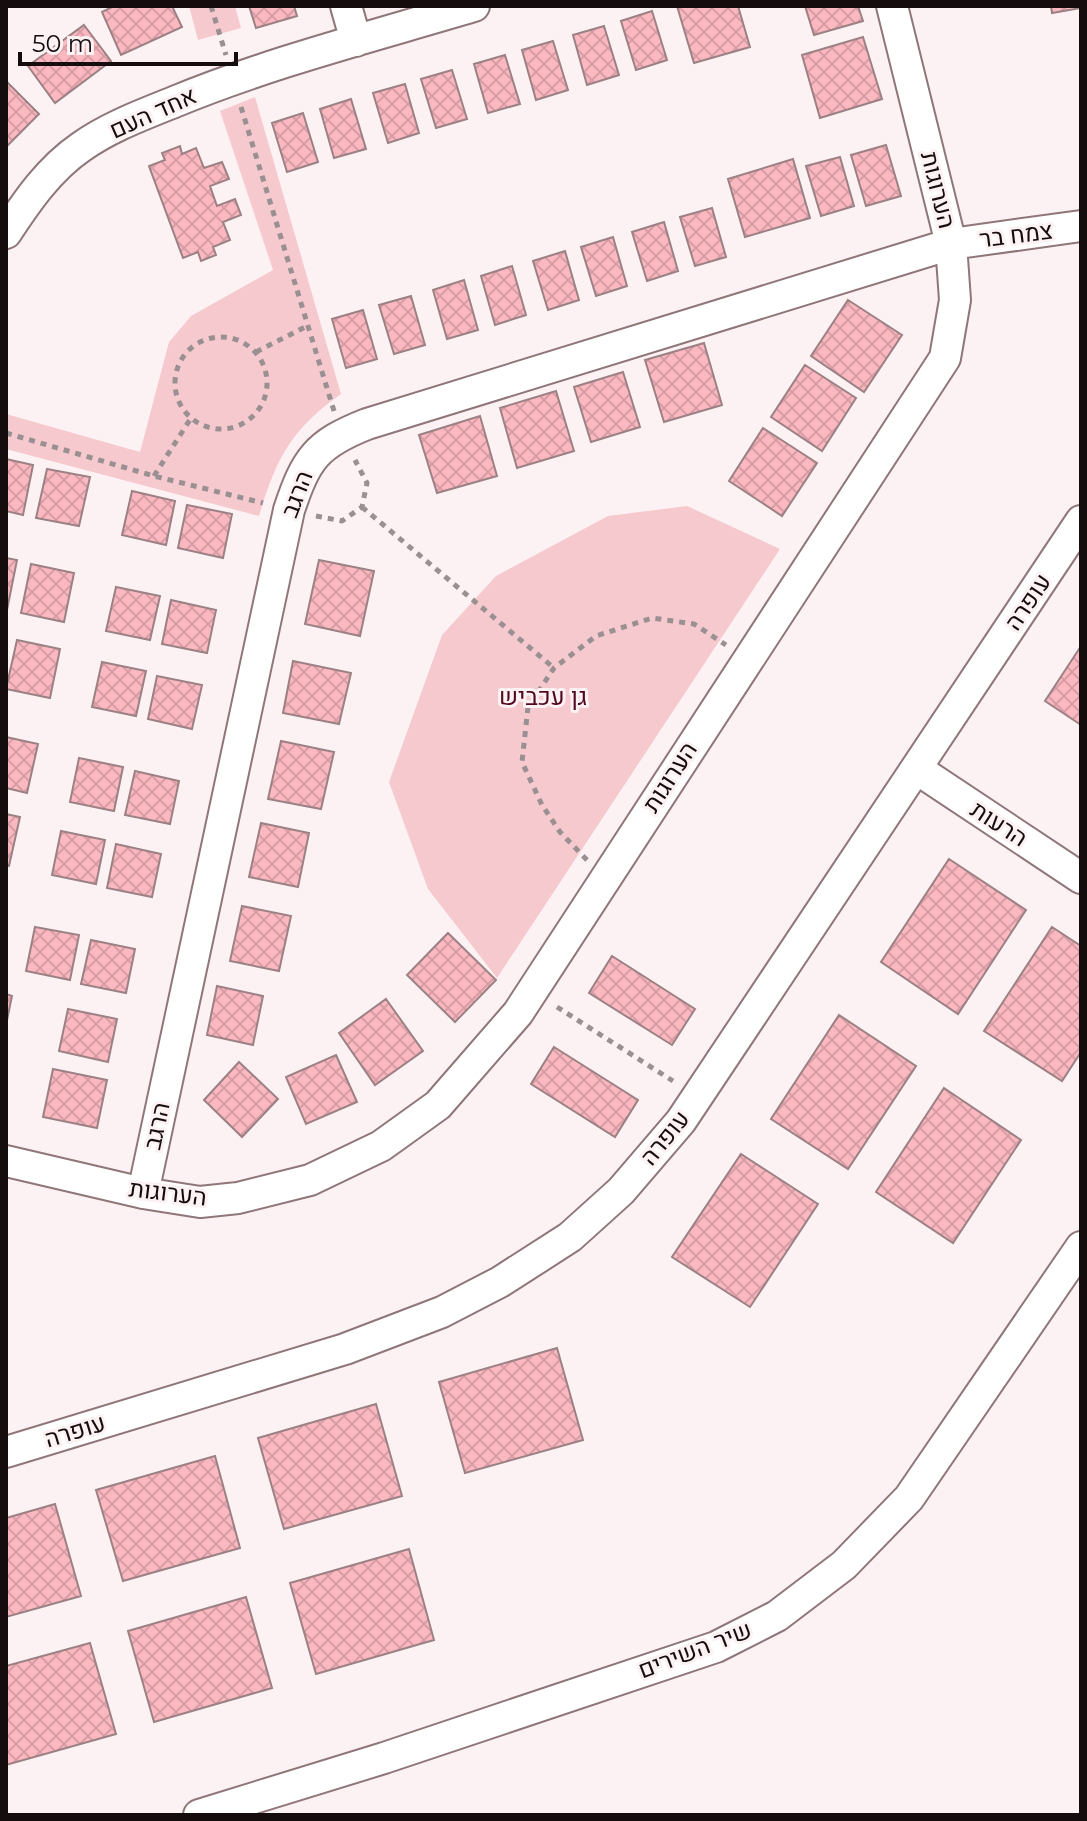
<svg xmlns="http://www.w3.org/2000/svg" width="1087" height="1821" viewBox="0 0 1087 1821" font-family="Montserrat,Heebo,sans-serif">
	<style>
		.green { fill: #f5c9ce }
		.building { fill: url(#building-cross-hatch); stroke: #9b8184; stroke-width: 2 }
		.lines { fill: none; stroke-linecap: round; stroke-linejoin: round }
		.minor-casing { stroke: #8f7679; stroke-width: 34 }
		.path { stroke: #9a9091; stroke-width: 5; stroke-dasharray: 6 6; stroke-linecap: butt }
		.minor { stroke: #fff; stroke-width: 30 }
		.labels { text-anchor: middle; stroke-width: 6; stroke-linejoin: round; paint-order: stroke }
		.street-label { font-size: 24px; fill: #150c0d; stroke: #fdf2f3 }
		.park-label { font-size: 24px; fill: #51081e; stroke: #fdf2f3 }
	</style>
	<defs>
		<pattern id="building-cross-hatch" width="8" height="8" patternUnits="userSpaceOnUse" patternTransform="scale(2)"><rect width="8" height="8" fill="#fcb8c1"/><path d="M0 0l8 8M0 8l8-8" fill="none" stroke="#d79da5"/></pattern>
	</defs>
	<rect width="100%" height="100%" fill="#fdf2f3"/>
	<path class="green" d="M189 6H235L241 28 198 40Z
		M255 97 341 394C291 429 276 459 259 516L6 449V414L140 452 169 342 191 316 273 270 220 111Z
		M687 506 780 549 497 978 428 889 389 782 442 635 496 576 608 516Z"/>
	<path class="building" d="M114 6H172L182 27 121 55 102 12Z
		M249 6H294L297 16 256 28Z
		M677 6H738L750 47 694 63Z
		M805 6H858L863 21 814 35Z
		M1051 6H1081V8L1052 13Z
		M652 11 667 60 636 70 621 21Z
		M84 25 111 61 55 103 28 66Z
		M604 26 619 75 587 85 573 35Z
		M863 37 882 99 820 118 802 55Z
		M553 41 568 90 536 100 522 50Z
		M505 55 520 104 488 113 474 64Z
		M452 70 467 119 436 128 421 79Z
		M8 83 39 114 6 147V85Z
		M405 84 419 133 388 143 373 93Z
		M351 99 366 149 334 158 320 109Z
		M303 113 318 162 287 172 272 123Z
		M886 145 901 196 866 206 851 155Z
		M180 146 182 154 196 148 204 168 222 162 229 179 210 186 217 206 235 199 241 215 223 222 230 240 213 247 216 255 201 261 198 252 183 258 149 166 165 160 162 153Z
		M840 157 854 206 821 216 806 166Z
		M793 159 810 218 745 237 728 179Z
		M712 208 726 257 695 266 680 217Z
		M664 222 678 271 647 281 632 232Z
		M613 237 627 286 596 296 581 247Z
		M565 251 579 300 548 310 533 261Z
		M512 266 526 315 495 325 481 276Z
		M464 280 478 330 447 339 433 290Z
		M411 296 425 345 394 354 379 305Z
		M848 300 902 335 864 392 811 356Z
		M363 310 377 359 346 368 332 319Z
		M704 343 722 405 664 422 645 360Z
		M805 365 856 398 822 451 771 417Z
		M623 372 640 427 591 442 574 387Z
		M556 391 574 451 517 468 500 408Z
		M480 416 497 476 437 493 419 435Z
		M763 428 817 463 782 516 729 481Z
		M6 459 33 465 23 515 6 511Z
		M47 469 90 477 79 526 36 518Z
		M132 491 175 501 166 545 122 535Z
		M187 505 232 514 223 558 178 548Z
		M6 558 17 560 7 610H6Z
		M319 560 374 571 360 636 305 624Z
		M31 564 74 573 64 622 21 613Z
		M116 587 160 596 150 640 106 631Z
		M171 600 216 610 207 653 162 644Z
		M17 640 60 649 50 698 6 689Z
		M1081 646V725L1045 701Z
		M293 661 351 673 339 724 283 713Z
		M102 662 146 671 136 716 92 707Z
		M157 676 202 685 192 729 148 719Z
		M6 737 38 744 27 793 6 788Z
		M281 741 334 752 321 809 268 799Z
		M79 758 123 767 114 811 70 802Z
		M135 771 179 781 170 824 125 815Z
		M6 814 20 817 9 866 6 865Z
		M261 823 309 833 298 887 249 877Z
		M61 831 105 840 96 884 52 875Z
		M116 844 161 854 152 897 107 888Z
		M949 859 1026 910 958 1014 881 962Z
		M242 906 291 916 279 971 230 961Z
		M35 927 79 935 70 980 26 971Z
		M1052 927 1081 946V1052L1062 1081 984 1031Z
		M448 933 496 980 455 1022 407 975Z
		M91 940 135 949 126 993 81 984Z
		M612 956 695 1009 672 1045 589 993Z
		M217 986 263 996 253 1045 207 1035Z
		M6 994 12 996 6 1025Z
		M386 999 423 1051 375 1085 339 1033Z
		M68 1009 117 1019 108 1062 59 1051Z
		M839 1015 916 1066 848 1169 771 1119Z
		M554 1047 638 1100 615 1137 531 1084Z
		M336 1055 357 1102 306 1124 286 1077Z
		M239 1062 278 1099 242 1137 204 1100Z
		M53 1069 107 1080 97 1128 43 1117Z
		M944 1088 1021 1140 953 1243 876 1192Z
		M741 1154 818 1204 750 1307 672 1257Z
		M557 1348 583 1440 465 1473 439 1382Z
		M376 1404 402 1496 284 1529 258 1438Z
		M215 1456 240 1548 123 1581 96 1490Z
		M55 1504 81 1596 6 1617V1518Z
		M409 1549 434 1640 316 1674 290 1583Z
		M246 1597 272 1688 154 1722 128 1631Z
		M90 1643 116 1734 6 1765V1666Z"/>
	<g class="lines">
		<defs>
			<path id="minor" d="M346 6 356 41
				M6 233C27 201 49 169 81 147 109 127 142 115 174 102 271 62 374 36 474 6
				M917 769 1081 878
				M6 1161 143 1193 200 1202 238 1198 310 1180 381 1146 438 1105 518 1013 945 358 955 300 951 244 892 6
				M143 1193 289 510C306 459 316 444 367 424L951 244 1081 226
				M6 1452 345 1349 442 1312 500 1282 570 1237 621 1191 681 1121 1081 521
				M199 1815 384 1758 716 1647 777 1616 844 1565 909 1498 1081 1247"/>
		</defs>
		<use href="#minor" class="minor-casing"/>
		<path class="path" d="M211 6 226 55
			M241 107 334 411
			M175 383a46 46 0 1 1 92 0a46 46 0 1 1-92 0Z
			M256 352 307 326
			M6 433 154 476 263 503
			M154 476 191 418
			M362 507 554 668
			M316 516 342 521 362 507 367 483 355 460
			M587 860 560 832 542 805 522 762 528 707 554 668 596 636 652 618 694 624 726 645
			M557 1007 673 1081"/>
		<use href="#minor" class="minor"/>
	</g>
	<g class="labels">
		<g class="street-label">
			<text transform="translate(153 113) rotate(-24)" y="8">אחד העם</text>
			<text transform="translate(938 190) rotate(76)" y="8">הערוגות</text>
			<text transform="translate(1016 235) rotate(-7)" y="8">צמח בר</text>
			<text transform="translate(297 494) rotate(-69)" y="8">הרגב</text>
			<text transform="translate(1028 602) rotate(-56)" y="8">עופרה</text>
			<text transform="translate(670 777) rotate(-57)" y="8">הערוגות</text>
			<text transform="translate(999 824) rotate(33)" y="8">הרעות</text>
			<text transform="translate(157 1126) rotate(-78)" y="8">הרגב</text>
			<text transform="translate(665 1138) rotate(-51)" y="8">עופרה</text>
			<text transform="translate(168 1193) rotate(7)" y="8">הערוגות</text>
			<text transform="translate(75 1431) rotate(-17)" y="8">עופרה</text>
			<text transform="translate(695 1650) rotate(-21)" y="8">שיר השירים</text>
		</g>
		<g class="park-label">
			<text x="543" y="705">גן עכביש</text>
		</g>
	</g>
	<rect width="1087" height="1821" fill="none" stroke="#150c0d" stroke-width="16"/>
	<path d="M20 52v12h216v-12" fill="none" stroke="#150c0d" stroke-width="4"/>
	<text x="32" y="52" font-size="24" fill="#150c0d" stroke="#fdf2f3" stroke-width="6" paint-order="stroke">50 m</text>
</svg>
